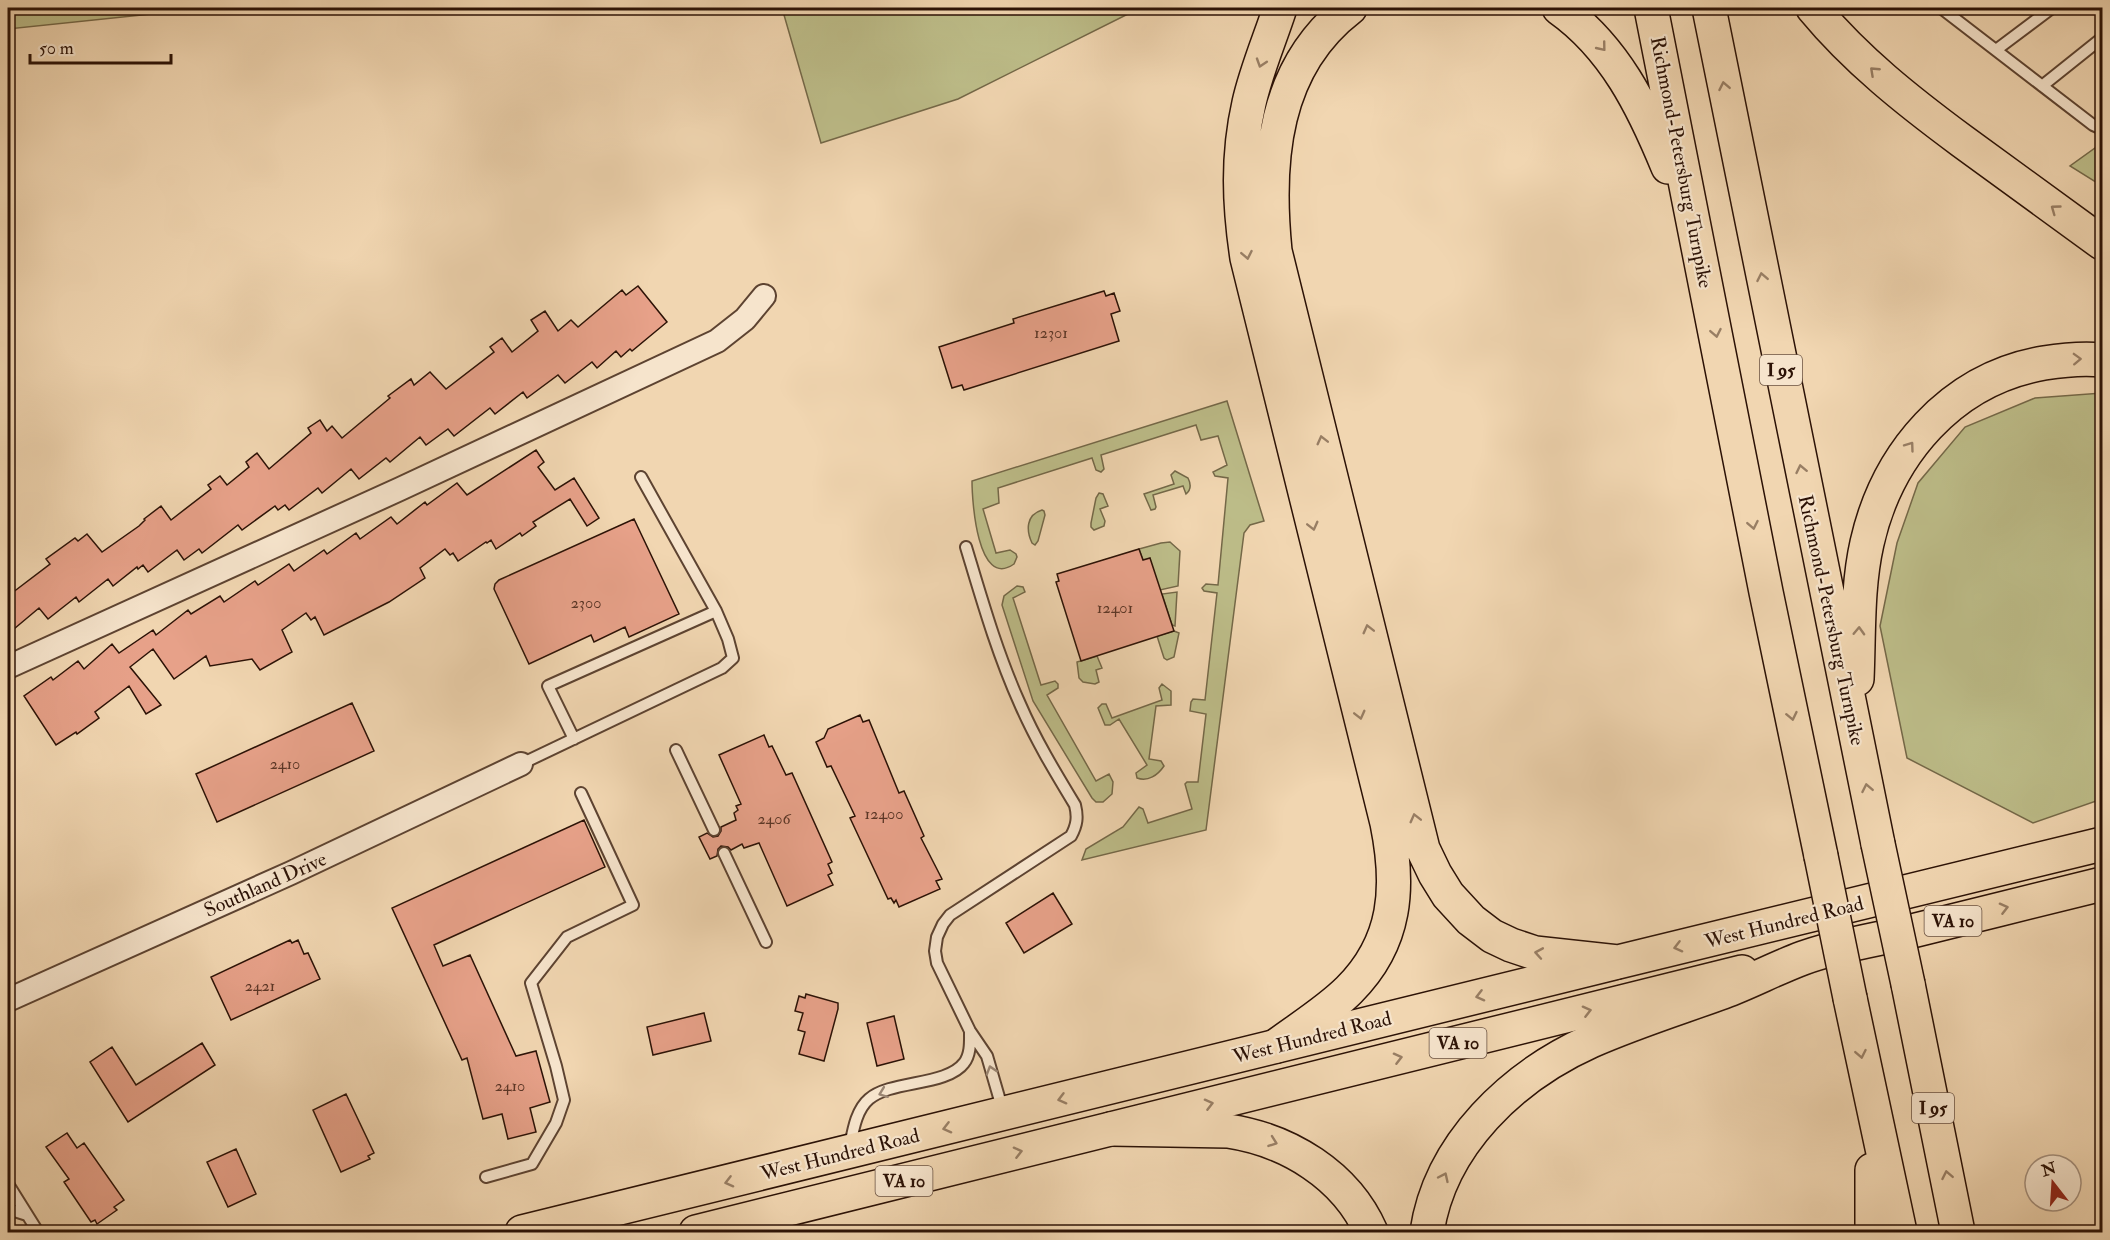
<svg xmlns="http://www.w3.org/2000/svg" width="2110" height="1240" viewBox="0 0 2110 1240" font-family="'IM FELL Double Pica',serif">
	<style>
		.green { fill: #bdbd89; stroke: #746848; stroke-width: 1.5 }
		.building { fill: #e7a189; stroke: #2c1206; stroke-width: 1.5 }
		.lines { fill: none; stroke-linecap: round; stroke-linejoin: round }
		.lane-casing { stroke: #5d4331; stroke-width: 14 }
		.street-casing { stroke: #5d4331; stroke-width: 26 }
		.primary-casing { stroke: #2c1206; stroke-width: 36 }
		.highway-casing { stroke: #2c1206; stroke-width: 36 }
		.lane { stroke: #f6e4cc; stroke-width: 10 }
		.street { stroke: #f6e4cc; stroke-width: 22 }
		.primary { stroke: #f1d6b1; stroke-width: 33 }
		.highway { stroke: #f1d6b1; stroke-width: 33 }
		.highway-bridge-casing { stroke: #2c1206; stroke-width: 36; stroke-linecap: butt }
		.highway-bridge { stroke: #f1d6b1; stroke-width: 33 }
		.oneway { stroke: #987e64 }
		.oneway2 { stroke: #9b8673 }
		.labels { text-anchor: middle; stroke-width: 4.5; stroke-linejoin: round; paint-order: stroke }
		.number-label { font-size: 16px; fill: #5b3627 }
		.shield { fill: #f6e4cc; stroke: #695141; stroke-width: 1.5 }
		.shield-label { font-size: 18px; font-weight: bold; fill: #2c1206 }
		.street-label { font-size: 20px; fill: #2c1206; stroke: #f6e4cc }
	</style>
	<rect width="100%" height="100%" fill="#f1d6b1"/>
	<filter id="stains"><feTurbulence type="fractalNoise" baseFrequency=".00333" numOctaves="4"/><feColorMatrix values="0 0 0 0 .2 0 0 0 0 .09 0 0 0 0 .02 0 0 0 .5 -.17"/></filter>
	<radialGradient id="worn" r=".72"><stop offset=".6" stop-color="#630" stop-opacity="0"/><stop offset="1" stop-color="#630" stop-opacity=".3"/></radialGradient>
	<path class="green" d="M8 8H209L8 29Z
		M782 8H1140L958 99 821 143Z
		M2102 143V186L2070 166Z
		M2102 393V799L2033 823 1907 758 1880 626 1897 543 1918 483 1965 427 2035 398Z
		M1227 401 1264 521 1250 525 1244 533 1206 830 1082 860 1086 849 1123 827 1139 807 1143 809 1148 823 1192 809 1185 784 1187 782H1198L1206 714 1190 711 1191 702 1193 699 1205 700 1217 593 1204 591 1202 588 1206 584 1218 585 1228 478 1215 476 1213 472 1227 465 1218 436 1201 440 1196 425 1101 455 1104 469 1101 472 1096 470 1092 458 998 488 999 503 983 509 996 553 1010 550 1016 554 1017 557 1014 564C977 590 972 499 972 481Z
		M1175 471 1188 478C1191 484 1191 490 1186 494L1183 486 1153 495 1156 507 1155 509 1151 510 1144 494 1174 484 1171 475Z
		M1099 493 1103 494 1108 506 1100 509 1105 521 1104 526 1094 530 1091 527V523L1096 498Z
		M1042 510 1044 511 1045 515 1038 541 1035 545 1032 543C1026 530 1026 515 1042 510Z
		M1170 542 1180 551 1178 586 1160 590 1143 560 1139 549 1161 543Z
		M1017 586 1023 587 1025 592 1013 598 1041 685 1055 681 1058 684V688L1047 695 1096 781 1109 774 1113 782 1112 794 1103 802H1096L1092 798 1033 701 1002 605 1004 596Z
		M1177 592 1175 626 1172 625 1162 594Z
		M1174 631 1179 633 1174 657 1167 660 1164 658 1157 636Z
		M1097 656 1102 668 1096 670 1099 682 1095 684 1083 682 1079 678 1077 662Z
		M1162 684 1171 691V705L1156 706 1149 759 1161 761 1164 766C1158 775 1148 782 1137 778L1136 773 1147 765 1119 719 1110 725H1105L1098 708 1102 704H1106L1112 718 1162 700 1159 688Z"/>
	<path class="building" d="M638 286 667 322 632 351 630 349 621 357 616 351 597 368 592 362 565 383 558 375 527 398 523 392 495 414 490 408 454 436 448 429 426 445 420 437 390 462 386 458 359 479 351 469 322 493 318 488 289 510 285 505 278 510 275 506 242 530 238 525 202 553 199 549 184 560 177 550 148 572 143 565 138 569 137 567 113 586 108 579 79 602 76 597 48 619 39 608 8 634V596L50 564 46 559 75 538 78 541 87 534 102 552 139 526 145 520 144 519 161 506 171 520 211 489 208 485 220 476 227 485 249 467 246 462 257 453 269 469 311 433 308 428 320 420 327 431 332 426 342 438 390 398 388 396 411 379 414 385 430 372 446 389 494 352 490 347 502 338 512 352 538 331 531 320 545 311 558 331 571 320 578 327 622 290 626 295Z
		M1104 291 1106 296 1114 293 1120 311 1111 314 1119 341 964 390 962 385 952 388 939 347 1014 323 1013 319Z
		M536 450 544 462 538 467 555 490 574 478 599 518 587 526 570 499 533 522 536 526 522 536 520 533 496 549 491 540 487 543 486 542 458 561 453 553 450 555 445 549 420 568 425 578 389 602 324 635 315 617 311 620 306 613 282 630 292 652 260 670 252 659 210 666 206 656 174 679 153 649 130 667 161 705 146 714 129 686 95 712 99 718 77 734 76 732 56 745 24 696 51 677 53 680 78 661 84 669 112 644 119 653 153 630 156 635 188 610 191 614 220 596 224 602 255 581 258 585 289 564 294 571 324 550 327 554 356 533 360 539 391 517 397 524 425 502 427 505 457 483 467 495Z
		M634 519 679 614 629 637 625 627 594 642 591 635 529 664 494 589 495 584 499 580Z
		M1139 549 1143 560 1150 558 1174 631 1081 661 1056 582 1059 581 1057 574Z
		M352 703 374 751 217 822 196 774Z
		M860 715 863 722 869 720 899 793 904 791 924 836 921 838 942 879 936 881 940 889 899 907 896 900 894 903 891 898 888 899 850 818 855 816 831 766 827 767 816 742 824 738 828 729Z
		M764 735 769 747 772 746 786 775 792 773 832 862 828 864 832 873 828 875 833 885 787 906 759 843 744 848 742 844 731 850 728 847 721 846 718 849 717 856 710 859 699 837 707 833 713 837 718 836 721 831V827L736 820 734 813 738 810 736 806 741 804 719 755Z
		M584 820 605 867 434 945 443 966 470 955 516 1056 536 1051 550 1102 530 1108 536 1132 508 1139 502 1114 483 1119 467 1058 462 1060 392 908Z
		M1053 893 1072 924 1024 953 1006 923Z
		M290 940 292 943 298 940 304 954 308 953 320 979 231 1020 211 977Z
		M806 994 838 1003V1009L824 1061 799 1054 805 1032 798 1030 803 1013 795 1011 799 996 805 998Z
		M704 1013 711 1041 653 1055 647 1027Z
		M894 1016 904 1059 877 1066 867 1023Z
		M202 1043 215 1065 128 1122 90 1062 112 1047 136 1085Z
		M346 1094 374 1153 368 1156 370 1159 341 1172 313 1110Z
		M67 1133 77 1148 84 1143 124 1200 114 1207 117 1210 97 1224 95 1220 91 1222 64 1182 69 1179 46 1147Z
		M236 1149 256 1194 228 1207 207 1162Z"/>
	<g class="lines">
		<defs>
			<path id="lane" d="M1941 8 2093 125 2102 129
				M1996 50 2052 8
				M2042 86 2102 38
				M966 547C982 600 997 653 1020 704 1035 739 1055 772 1075 805 1078 817 1077 825 1071 836L950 915 943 924 937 937 935 951 937 963 970 1031 987 1056 1003 1111
				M574 739 548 686 716 611
				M676 750 714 830
				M521 764 722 668 733 658 728 639 716 611 641 477
				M724 853 766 942
				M850 1146C853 1131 856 1110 869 1099 891 1080 947 1086 964 1063 971 1054 970 1041 970 1031
				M486 1177 532 1164 556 1123 564 1100 556 1066 531 983 567 937 633 905 581 793
				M8 1184 38 1232
				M8 1209 27 1215"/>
			<path id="street" d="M8 667 400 489 717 341 745 319 764 296
				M8 1000 291 873 521 764"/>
			<path id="primary" d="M522 1232 1614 963
				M696 1232 1742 972"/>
			<path id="highway" d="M1350 8C1273 67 1266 161 1275 251L1423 849 1435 874 1448 895 1471 920 1492 936 1511 945 1535 953 1618 962 2102 844
				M1559 8C1614 47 1643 106 1668 167
				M1651 8 1766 592 1821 856
				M1709 8 1878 844
				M1813 8C1856 60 1908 101 1962 141 2009 175 2056 209 2102 243
				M1857 679C1859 634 1857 587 1867 543 1887 454 1951 379 2044 363 2063 360 2083 358 2102 360
				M1908 984 1958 1232
				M1850 998 1900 1232
				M1276 1046C1300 1028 1328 1011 1349 990 1397 942 1400 887 1387 823L1247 258C1239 205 1237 156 1249 103 1256 71 1270 39 1280 8
				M1111 1129 1228 1131C1288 1140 1346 1175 1371 1232
				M1427 1232C1440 1144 1513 1076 1591 1041 1634 1022 1679 1008 1723 992 1750 982 1776 968 1803 958 1832 947 1868 941 1900 934 1967 917 2035 901 2102 884
				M1872 1232V1170"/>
		</defs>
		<use href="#lane" class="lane-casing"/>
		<use href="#street" class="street-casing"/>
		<use href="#primary" class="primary-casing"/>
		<use href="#highway" class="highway-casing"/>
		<use href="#lane" class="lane"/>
		<use href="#street" class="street"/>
		<use href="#primary" class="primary"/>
		<use href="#highway" class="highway"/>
		<defs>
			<path id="highway-bridge" d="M1878 844 1908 984
				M1821 856 1850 998"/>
		</defs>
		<use href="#highway-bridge" class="highway-bridge-casing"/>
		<use href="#highway-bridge" class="highway-bridge"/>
	</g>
	<defs><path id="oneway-chevron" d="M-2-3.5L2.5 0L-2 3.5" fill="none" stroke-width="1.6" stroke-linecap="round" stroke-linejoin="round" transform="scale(1.5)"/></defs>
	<g class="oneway">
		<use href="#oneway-chevron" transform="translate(1602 47) rotate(51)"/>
		<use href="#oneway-chevron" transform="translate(1261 63) rotate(108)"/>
		<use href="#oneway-chevron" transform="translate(1874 71) rotate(-137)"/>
		<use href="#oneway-chevron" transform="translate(1724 86) rotate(-101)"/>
		<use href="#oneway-chevron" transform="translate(2055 209) rotate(-144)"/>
		<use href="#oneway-chevron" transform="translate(1247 255) rotate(79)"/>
		<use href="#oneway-chevron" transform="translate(1762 277) rotate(-101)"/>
		<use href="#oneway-chevron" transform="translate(1716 333) rotate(79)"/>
		<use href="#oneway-chevron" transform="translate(2077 359) rotate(-2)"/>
		<use href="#oneway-chevron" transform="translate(1322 440) rotate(-104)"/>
		<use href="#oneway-chevron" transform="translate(1910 446) rotate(-54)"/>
		<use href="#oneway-chevron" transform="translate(1801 469) rotate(-102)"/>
		<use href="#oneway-chevron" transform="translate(1753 525) rotate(79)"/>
		<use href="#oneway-chevron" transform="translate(1313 526) rotate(76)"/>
		<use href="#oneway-chevron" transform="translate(1368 629) rotate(-104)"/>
		<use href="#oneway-chevron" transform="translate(1859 631) rotate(-88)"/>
		<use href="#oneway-chevron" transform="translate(1360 715) rotate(76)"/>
		<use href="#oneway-chevron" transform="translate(1792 716) rotate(78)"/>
		<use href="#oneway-chevron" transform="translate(1867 788) rotate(-101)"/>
		<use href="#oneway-chevron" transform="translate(1415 818) rotate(-104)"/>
		<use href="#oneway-chevron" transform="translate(2004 908) rotate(-14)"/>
		<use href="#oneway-chevron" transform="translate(1678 947) rotate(166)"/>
		<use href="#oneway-chevron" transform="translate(1539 953) rotate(-170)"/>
		<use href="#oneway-chevron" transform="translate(1480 996) rotate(166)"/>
		<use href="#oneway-chevron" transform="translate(1587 1011) rotate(-14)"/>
		<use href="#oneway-chevron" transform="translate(1861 1054) rotate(79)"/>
		<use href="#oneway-chevron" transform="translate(1398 1058) rotate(-14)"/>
		<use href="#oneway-chevron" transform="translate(1062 1099) rotate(165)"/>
		<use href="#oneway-chevron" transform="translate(1209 1104) rotate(-14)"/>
		<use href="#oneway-chevron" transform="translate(947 1128) rotate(166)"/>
		<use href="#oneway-chevron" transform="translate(1273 1142) rotate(20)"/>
		<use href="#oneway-chevron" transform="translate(1018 1152) rotate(-14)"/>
		<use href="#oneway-chevron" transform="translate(1947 1175) rotate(-101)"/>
		<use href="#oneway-chevron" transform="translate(1444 1177) rotate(-65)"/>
		<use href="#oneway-chevron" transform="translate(729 1182) rotate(166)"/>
	</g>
	<g class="oneway2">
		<use href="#oneway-chevron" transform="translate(991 1070) rotate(-107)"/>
		<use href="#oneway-chevron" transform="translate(883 1093) rotate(159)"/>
	</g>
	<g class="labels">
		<g class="number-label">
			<text x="1051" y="338">12301</text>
			<text x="586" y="608">2300</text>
			<text x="1115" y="613">12401</text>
			<text x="285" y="769">2410</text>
			<text x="884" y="819">12400</text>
			<text x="774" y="824">2406</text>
			<text x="260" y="991">2421</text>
			<text x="510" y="1091">2410</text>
		</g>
		<g class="shield">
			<rect x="1760" y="355" width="42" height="30" rx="4.5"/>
			<rect x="1924.5" y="906" width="57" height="30" rx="4.5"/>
			<rect x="1429.5" y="1028" width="57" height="30" rx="4.5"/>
			<rect x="1912" y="1093" width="42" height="30" rx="4.5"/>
			<rect x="875.5" y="1166" width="57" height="30" rx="4.5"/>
		</g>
		<g class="shield-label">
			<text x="1781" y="376">I 95</text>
			<text x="1953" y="927">VA 10</text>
			<text x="1458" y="1049">VA 10</text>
			<text x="1933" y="1114">I 95</text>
			<text x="904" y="1187">VA 10</text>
		</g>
		<g class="street-label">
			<text transform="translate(1682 162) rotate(79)" y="7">Richmond-Petersburg Turnpike</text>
			<text transform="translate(1832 620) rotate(78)" y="7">Richmond-Petersburg Turnpike</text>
			<text transform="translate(265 884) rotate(-24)" y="7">Southland Drive</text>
			<text transform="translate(1784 922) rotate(-14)" y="7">West Hundred Road</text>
			<text transform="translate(1312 1037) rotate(-14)" y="7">West Hundred Road</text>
			<text transform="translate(840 1154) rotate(-14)" y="7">West Hundred Road</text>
		</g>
	</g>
	<rect width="2110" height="1240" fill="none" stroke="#f1d6b1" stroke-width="30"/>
	<rect x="9" y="9" width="2092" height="1222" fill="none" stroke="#2c1206" stroke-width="3"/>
	<rect x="15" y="15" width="2080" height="1210" fill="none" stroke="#2c1206" stroke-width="1.5"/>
	<g transform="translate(2053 1183) rotate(343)"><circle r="28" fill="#f6e4cc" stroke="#a5907d" stroke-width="1.5"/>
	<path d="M0-4.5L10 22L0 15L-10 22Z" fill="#8f2418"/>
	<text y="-9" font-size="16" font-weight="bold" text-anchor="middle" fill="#2c1206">N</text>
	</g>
	<path d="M30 54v9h141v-9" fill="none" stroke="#2c1206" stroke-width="3"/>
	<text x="39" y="54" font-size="18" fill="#2c1206" stroke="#f6e4cc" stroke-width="4.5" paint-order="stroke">50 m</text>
	<rect width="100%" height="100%" filter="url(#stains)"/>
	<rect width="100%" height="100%" fill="url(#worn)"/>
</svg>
